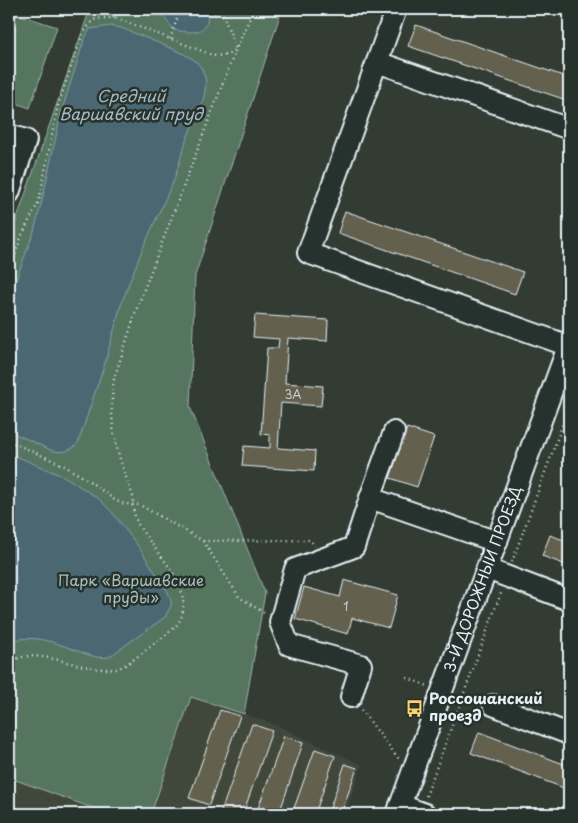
<svg xmlns="http://www.w3.org/2000/svg" width="578" height="823" viewBox="0 0 578 823" font-family="'Playpen Sans',sans-serif">
	<style>
		.built { fill: #41473b }
		.green { fill: #54755f; stroke: #9eb3ac }
		.water { fill: #4c6872; stroke: #8a9fa8 }
		.building { fill: #64604d; stroke: #e8f1f8 }
		.lines { fill: none; stroke-linecap: round; stroke-linejoin: round }
		.minor-casing { stroke: #e8f1f8; stroke-width: 24 }
		.path { stroke: #e8f1f8; stroke-width: 2.5; stroke-dasharray: 1 4; stroke-linecap: butt }
		.minor { stroke: #26332d; stroke-width: 20 }
		.labels { text-anchor: middle; stroke-width: 5; stroke-linejoin: round; paint-order: stroke }
		.number-label { font-size: 12px; fill: #c7cdcd }
		.street-label { font-size: 15px; fill: #e8f1f8; stroke: #26332d }
		.park-label { font-size: 15px; fill: #adbfbb; stroke: #26332d }
		.poi-label { font-size: 15px; font-weight: bold; fill: #e8f1f8; stroke: #26332d; text-anchor: start }
		.water-label { font-size: 16px; font-style: italic; fill: #aabac2; stroke: #26332d }
	</style>
	<rect width="100%" height="100%" fill="#323c33"/>
	<filter id="ink" filterUnits="userSpaceOnUse"><feTurbulence type="fractalNoise" baseFrequency=".02" numOctaves="2"/><feDisplacementMap in="SourceGraphic" scale="10" xChannelSelector="R" yChannelSelector="G"/><feConvolveMatrix kernelMatrix="1 2 1 2 8 2 1 2 1" color-interpolation-filters="sRGB"/></filter>
	<g filter="url(#ink)">
		<path class="built" d="M191 696 271 723 362 765 345 814H151Z
			M13 779 109 814H9V785Z"/>
		<path class="green" d="M90 9H282L195 276 190 407 265 593 244 714 191 697 151 814H109L13 779 9 785V241Z
			M17 14 57 27 30 108 9 101V39Z"/>
		<path class="water" d="M153 9H208C208 13 208 18 207 21 204 36 185 32 174 30L164 17Z
			M111 26 121 28 144 37 180 52 193 59 201 67 205 77 206 84 204 97 186 141 174 180 143 248 129 283 121 305 104 366 78 443C71 451 64 453 53 451L9 431V299L34 231 42 201 61 113 84 40 90 29Z
			M9 453 67 478 99 499 112 512 138 546 168 592 171 600V606L165 617 109 657C98 659 89 655 78 651 56 643 32 633 9 642Z"/>
		<path class="building" d="M416 25 569 78V101L408 46Z
			M345 211 523 272 515 294 338 233Z
			M255 315 328 320 327 341 288 338 285 383 323 386 321 406 281 403 278 448 315 451 314 471 242 466 244 446 270 448V435L261 434 267 348H278L279 339 253 337Z
			M407 428 434 437 417 487 390 478Z
			M550 535 569 542V566L542 556Z
			M344 580 398 595 389 628 352 618 348 634 295 619 304 587 340 597Z
			M220 710 240 716 209 805 189 798Z
			M252 724 272 731 243 814H227L221 812Z
			M479 732 569 766V790L471 753Z
			M284 736 303 743 279 814H256Z
			M315 749 335 756 315 814H292Z
			M345 764 357 768 341 814H328Z"/>
		<g class="lines">
			<defs>
				<g id="minor">
					<path d="M396 9 308 253 569 346"/>
					<path d="M377 62 564 127"/>
					<path d="M9 135 26 140 9 193"/>
					<path d="M370 498 497 542"/>
					<path d="M487 569 569 600"/>
					<path d="M351 697 361 665 289 645 280 622 295 569 354 547 370 498 394 432"/>
					<path d="M493 705 569 734"/>
					<path d="M400 805 425 814"/>
					<path id="s1" d="M397 814 569 344"/>
				</g>
			</defs>
			<use href="#minor" class="minor-casing"/>
			<path class="path" d="M179 9V13L185 11 188 9
				M211 9 215 13
				M116 18 215 56 227 55 236 49 221 9
				M170 39 179 13
				M9 273 21 237 39 201 58 105 83 33 93 20 102 18H116L92 9
				M9 441 63 465 88 480 116 501 125 504 140 505 203 541 310 540 315 546
				M203 541 239 597 266 614
				M512 562 569 407
				M9 664C30 643 80 671 108 669 111 669 116 670 119 668 131 663 148 648 159 640 175 628 185 622 183 600 180 573 153 549 139 526 135 519 134 511 132 504L134 499C118 456 107 426 114 379L137 308 236 49 254 9
				M407 678 428 686
				M361 710 399 759
				M426 796 501 593"/>
			<use href="#minor" class="minor"/>
		</g>
	</g>
	<defs>
		<symbol id="bus-bare" viewBox="-9 -9 18 18"><path d="M-5-6H5V4H4V6H2V4H-2V6H-4V4H-5ZM-3.5-4V0h7V-4ZM-3.5 1.2v1.5H-2V1.2ZM2 1.2v1.5H3.5V1.2Z" fill="#ffd166" stroke="#26332d" stroke-width="2.5" paint-order="stroke"/></symbol>
	</defs>
	<g fill-rule="evenodd">
		<use href="#bus-bare" x="402" y="696" width="25" height="25"/>
	</g>
	<g class="labels">
		<g class="number-label">
			<text x="293" y="399">3А</text>
			<text x="346" y="611">1</text>
		</g>
		<g class="street-label">
			<text dy="5" stroke="none"><textPath href="#s1" startOffset="250">3-Й ДОРОЖНЫЙ ПРОЕЗД</textPath></text>
		</g>
		<g class="park-label">
			<text x="131" y="586">Парк «Варшавские<tspan x="131" dy="17">пруды»</tspan></text>
		</g>
		<g class="poi-label">
			<text x="429" y="704">Россошанский<tspan x="429" dy="17">проезд</tspan></text>
		</g>
		<g class="water-label">
			<text x="131" y="102">Средний<tspan x="131" dy="18">Варшавский пруд</tspan></text>
		</g>
	</g>
	<rect width="578" height="823" fill="none" stroke="#26332d" stroke-width="30"/>
	<rect x="15" y="15" width="548" height="793" fill="none" stroke="#e8f1f8" stroke-width="2" filter="url(#ink)"/>
</svg>
